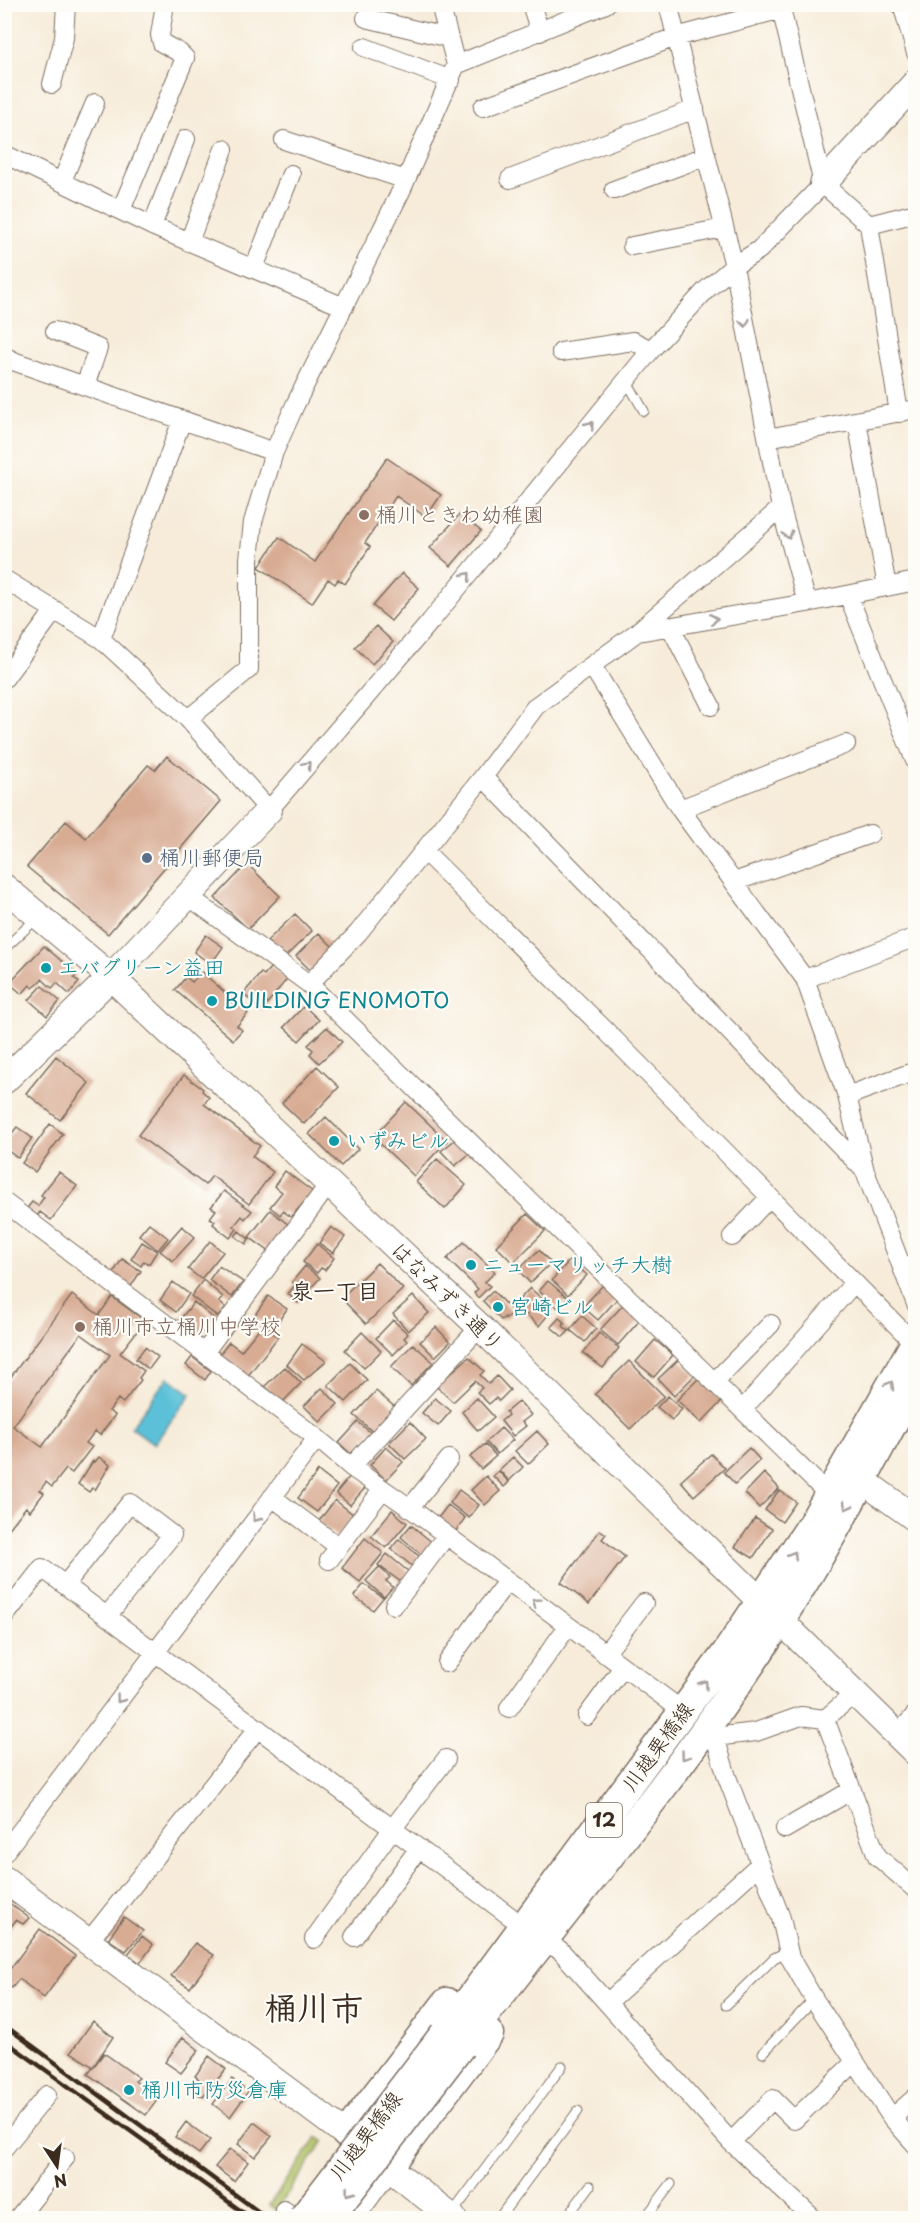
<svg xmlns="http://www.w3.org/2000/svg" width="920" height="2223" viewBox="0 0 920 2223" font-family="'Playpen Sans','Klee One',sans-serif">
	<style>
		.green { fill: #acbe61; stroke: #747440; stroke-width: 1.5 }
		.water { fill: #5bc1d8; stroke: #4b767b; stroke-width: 1.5 }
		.building { fill: #d8ab93; fill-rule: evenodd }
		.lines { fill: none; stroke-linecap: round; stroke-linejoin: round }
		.lane-casing { stroke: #7d6e60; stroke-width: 11 }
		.street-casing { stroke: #7d6e60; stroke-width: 20 }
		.secondary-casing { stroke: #7d6e60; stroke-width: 28 }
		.primary-casing { stroke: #7d6e60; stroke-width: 31 }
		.lane { stroke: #fff; stroke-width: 9 }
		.street { stroke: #fff; stroke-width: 18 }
		.secondary { stroke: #fff; stroke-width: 26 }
		.primary { stroke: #fff; stroke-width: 28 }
		.rail { stroke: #3b2a1e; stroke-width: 4.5 }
		.primary-bridge-casing { stroke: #7d6e60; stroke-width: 31; stroke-linecap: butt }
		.primary-bridge { stroke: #fff; stroke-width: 28 }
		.oneway { stroke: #a79f9a }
		.education-dot { fill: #8d6e63; stroke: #fdfcf7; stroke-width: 2 }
		.service-dot { fill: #5c6f8a; stroke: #fdfcf7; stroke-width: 2 }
		.culture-dot { fill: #0f9aa8; stroke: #fdfcf7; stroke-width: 2 }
		.labels { text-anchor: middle; stroke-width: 4.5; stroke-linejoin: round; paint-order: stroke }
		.shield { fill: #fdfcf7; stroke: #75695f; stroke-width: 1.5 }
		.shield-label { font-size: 20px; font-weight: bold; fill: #3b2a1e }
		.education-label { font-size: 21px; fill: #785e54; stroke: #fdfcf7; text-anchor: start }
		.service-label { font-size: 21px; fill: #4e5e75; stroke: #fdfcf7; text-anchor: start }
		.culture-label { font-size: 21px; fill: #0d838f; stroke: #fdfcf7; text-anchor: start }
		.street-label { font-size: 21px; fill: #3b2a1e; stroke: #fdfcf7 }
		.neighbourhood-label { font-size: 22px; font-weight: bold; fill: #3b2a1e; stroke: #fdfcf7 }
		.town-label { font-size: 33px; font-weight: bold; fill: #3b2a1e; stroke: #fdfcf7 }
	</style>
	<rect width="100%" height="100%" fill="#fdfcf7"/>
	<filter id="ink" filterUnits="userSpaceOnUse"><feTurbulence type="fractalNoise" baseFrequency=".0167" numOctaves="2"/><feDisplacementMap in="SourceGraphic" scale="12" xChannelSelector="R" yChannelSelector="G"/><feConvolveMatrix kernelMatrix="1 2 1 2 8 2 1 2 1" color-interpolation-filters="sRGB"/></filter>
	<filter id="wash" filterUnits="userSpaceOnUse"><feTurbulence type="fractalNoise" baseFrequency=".008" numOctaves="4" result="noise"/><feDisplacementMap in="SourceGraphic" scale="24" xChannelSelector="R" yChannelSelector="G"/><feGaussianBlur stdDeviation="1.35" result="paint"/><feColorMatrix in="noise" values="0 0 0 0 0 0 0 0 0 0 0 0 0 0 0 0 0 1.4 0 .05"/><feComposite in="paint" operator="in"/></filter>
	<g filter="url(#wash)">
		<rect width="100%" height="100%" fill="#f7ecda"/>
		<path class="green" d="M317 2137 324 2141 276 2210 269 2205Z"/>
		<path class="water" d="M168 1377 191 1394 154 1444 131 1427Z"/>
		<g id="blocks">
			<path class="building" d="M387 458 441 495 426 517 396 496 365 543 370 547 345 584 338 579 335 584 328 579 312 603 259 567 279 537 315 562Z
				M460 514 481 531 451 566 430 548Z
				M402 573 419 588 391 621 373 606Z
				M376 626 393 642 372 664 355 647Z
				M167 756 221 801 108 934 27 867 66 821 86 838 148 765 155 770Z
				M247 864 280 896 248 929 215 898Z
				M295 914 312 931 284 958 267 941Z
				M319 933 335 949 312 972 296 956Z
				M206 935 223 947 211 964 194 952Z
				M44 946 77 974 74 978 79 982 69 994 57 983 52 988 42 979 33 988 30 985 22 994 9 983Z
				M271 967 287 979 262 1010 243 994 261 973 264 975Z
				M202 972 248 1013 237 1026 242 1030 233 1040 175 990 186 977 192 982Z
				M42 986 60 1001 47 1016 29 1000Z
				M304 1006 319 1020 299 1041 284 1027Z
				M327 1027 342 1042 319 1063 310 1054 313 1050 308 1045Z
				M56 1056 89 1083 60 1120 26 1093Z
				M317 1066 339 1087 304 1124 282 1103Z
				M184 1075 203 1089 202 1091 209 1097 204 1104 260 1146 252 1156 273 1172 249 1204 212 1176 205 1185 138 1135Z
				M406 1102 447 1141 414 1176 373 1137Z
				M326 1117 358 1149 341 1166 309 1134Z
				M50 1124 63 1134 35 1172 22 1163Z
				M17 1127 32 1138 18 1158 4 1148V1143Z
				M456 1139 469 1154 455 1166 441 1151Z
				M437 1159 466 1185 445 1209 416 1182Z
				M285 1171 313 1192 291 1217 283 1211 280 1215 270 1207 282 1192 274 1186Z
				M59 1172 77 1186 51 1220 40 1212 35 1219 25 1211 32 1202 38 1206 44 1197 41 1195Z
				M224 1191 252 1211 245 1219 242 1216 234 1226 237 1229 230 1238 213 1224 215 1221 210 1218 216 1210 211 1207Z
				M270 1210 290 1226 270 1252 249 1237Z
				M527 1214 545 1231 513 1263 496 1246Z
				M149 1223 168 1238 158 1250 139 1235Z
				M182 1226 195 1237 173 1261 160 1251Z
				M331 1227 345 1237 333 1253 319 1243Z
				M239 1231 249 1239 246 1244 235 1236Z
				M210 1241 223 1252 201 1279 188 1269Z
				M142 1242 157 1251 149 1264 144 1261 141 1266 131 1259Z
				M464 1242 495 1272 485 1282 490 1286 478 1298 474 1293 478 1289 447 1259Z
				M317 1244 334 1258 325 1270 321 1268 317 1273 303 1262Z
				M539 1250 551 1263 530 1283 518 1270Z
				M122 1259 141 1271 129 1289 111 1276Z
				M570 1260 587 1275 568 1295 552 1280Z
				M377 1263 403 1289 366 1324 341 1298Z
				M219 1266 243 1282 232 1297 209 1280Z
				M305 1266 320 1278 306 1293 292 1282Z
				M203 1280 223 1297 219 1302 226 1308 218 1317 191 1296Z
				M548 1281 568 1298 558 1308 539 1291Z
				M173 1282 189 1294 176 1312 160 1300Z
				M295 1285 305 1294 298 1303 288 1294Z
				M603 1285 618 1298 598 1320 583 1307Z
				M530 1288 551 1307 545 1313 548 1315 539 1326 515 1304Z
				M493 1291 513 1312 506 1319 505 1317 501 1320 483 1301Z
				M72 1295 99 1315 112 1297 145 1321 120 1353 144 1371 139 1378 141 1380 123 1403 118 1399 109 1411 115 1415 100 1435 95 1431 86 1443 92 1447 72 1473 66 1469 52 1487 46 1482 40 1490 44 1493 30 1511 26 1507 4 1535V1386ZM81 1334 110 1355 42 1447 13 1426Z
				M268 1296 287 1309 273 1329 254 1316Z
				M413 1296 429 1313 408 1331 393 1314Z
				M194 1302 213 1318 196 1339 177 1323Z
				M623 1305 640 1320 618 1345 600 1330Z
				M582 1316 596 1328 585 1342 570 1330Z
				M559 1318 565 1323 563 1326 569 1331 563 1337 551 1327Z
				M393 1320 408 1334 404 1338 407 1341 393 1355 376 1338Z
				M262 1325 278 1337 247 1377 219 1355 229 1342 241 1351Z
				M436 1327 450 1342 435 1357 420 1342Z
				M362 1332 381 1351 364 1368 345 1350Z
				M599 1333 619 1348 603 1368 583 1353Z
				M655 1340 673 1355 654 1377 636 1362Z
				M302 1344 326 1361 304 1380 287 1365Z
				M413 1344 433 1362 411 1386 391 1367Z
				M145 1347 158 1357 149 1369 136 1359Z
				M192 1357 211 1371 205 1380 186 1365Z
				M469 1357 484 1371 480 1375 489 1384 497 1376 510 1390 499 1401 496 1398 489 1404 477 1392 482 1388 475 1381 453 1402 436 1386Z
				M679 1359 695 1375 674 1396 658 1379Z
				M629 1361 664 1396 630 1429 595 1394Z
				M350 1363 367 1380 346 1402 328 1385Z
				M285 1367 301 1383 282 1403 265 1386Z
				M699 1378 722 1401 701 1423 677 1400Z
				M322 1388 338 1404 320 1422 304 1406Z
				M376 1391 396 1408 374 1433 354 1415Z
				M668 1396 682 1409 672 1420 657 1407Z
				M435 1398 451 1411 438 1426 422 1413Z
				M477 1398 494 1417 478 1431 462 1412Z
				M519 1401 531 1415 522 1422 526 1426 513 1436 501 1421 508 1415 506 1412Z
				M358 1422 371 1433 351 1454 339 1443Z
				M410 1422 426 1439 405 1459 389 1443Z
				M501 1428 513 1440 497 1454 486 1442Z
				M537 1431 549 1444 528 1464 515 1451Z
				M485 1444 496 1456 481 1469 470 1457Z
				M386 1447 403 1462 386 1480 370 1465Z
				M749 1448 760 1460 735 1484 724 1472Z
				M711 1454 725 1468 694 1496 681 1481Z
				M99 1457 110 1465 95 1490 92 1488 89 1492 78 1484 93 1461 95 1462Z
				M513 1457 523 1467 509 1481 499 1470Z
				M318 1471 337 1486 317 1512 298 1498Z
				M498 1471 509 1482 504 1487 493 1476Z
				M764 1473 779 1488 759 1508 745 1493Z
				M351 1475 366 1487 350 1505 336 1493Z
				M486 1476 500 1491 485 1505 471 1490Z
				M459 1490 479 1505 469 1518 450 1503Z
				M779 1490 796 1502 782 1522 765 1510Z
				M335 1500 354 1515 337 1537 318 1522Z
				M448 1505 465 1518 455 1532 438 1518Z
				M392 1510 407 1523 386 1548 371 1536Z
				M755 1518 772 1529 753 1558 735 1547Z
				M411 1525 434 1544 423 1556 401 1537Z
				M600 1530 606 1534 602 1539 625 1557 589 1604 561 1582Z
				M365 1538 383 1553 360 1582 342 1568Z
				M399 1539 420 1557 412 1566 391 1549Z
				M387 1554 409 1572 401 1582 378 1565Z
				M379 1567 390 1577 386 1581 393 1587 384 1597 366 1581Z
				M364 1584 383 1598 373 1610 354 1596Z
				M4 1899 29 1918 23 1924 16 1920 4 1936Z
				M124 1917 143 1931 126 1951 108 1939Z
				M40 1929 75 1956 44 1998 19 1979 12 1988 4 1982V1977Z
				M142 1936 153 1945 140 1963 128 1954Z
				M195 1943 214 1955 190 1988 171 1976Z
				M93 2021 113 2037 93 2067 71 2052Z
				M183 2037 199 2050 181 2073 165 2062Z
				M104 2053 139 2078 135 2081 158 2099 146 2115 88 2074Z
				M209 2056 226 2069 203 2097 190 2089 199 2079 195 2076Z
				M232 2079 248 2092 230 2117 213 2104Z
				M186 2122 210 2140 199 2154 175 2137Z
				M254 2122 272 2136 255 2157 238 2144Z
				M230 2149 248 2162 234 2181 215 2167Z"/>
		</g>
	</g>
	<g filter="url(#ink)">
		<use href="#blocks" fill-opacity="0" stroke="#7d6e60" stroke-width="1.5"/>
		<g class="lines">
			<defs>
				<path id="lane" d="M626 380 644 411
					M4 949 37 918
					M726 2005 774 1958 788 1951
					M763 2053 814 1999
					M451 2215 562 2066
					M499 2218 578 2111
					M566 2218 590 2186
					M645 2218 671 2184"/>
				<path id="street" d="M531 4 540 32
					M668 4 734 266 781 508 807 603
					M780 4 823 184
					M902 4 916 53
					M366 18 449 38
					M364 47 451 80
					M456 65 606 4
					M52 84 64 38 66 4
					M483 107 676 37 782 9 788 4
					M284 140 406 180
					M4 154 152 226 344 307
					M510 179 695 109
					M62 181 95 103
					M614 190 706 156
					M121 210 185 58 180 53 162 43 160 35 165 4
					M869 225 899 413
					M152 226 186 139
					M189 242 224 149
					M632 246 724 228
					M254 268 291 174
					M55 331 98 348 85 386
					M561 352 633 341 651 350
					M4 356 16 362 274 452
					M857 421 887 587
					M768 438 916 409
					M4 579 101 639 188 719 269 810 430 622 651 350 706 290 734 266 759 250 823 184 869 225 916 213
					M848 595 916 763
					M670 626 711 706
					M638 632 807 603 916 581
					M101 639 182 420
					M592 666 680 809 805 979 847 1096 865 1171 916 1304
					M4 679 55 610
					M188 719 249 669V559L253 522 274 452 295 405 402 189 456 65 440 4
					M483 777 864 1170
					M680 809 846 744
					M424 851 607 1032 914 1343
					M734 882 870 834
					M188 896 309 984 828 1494
					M805 979 916 937
					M309 984 358 933 483 777 536 706 636 633 781 508
					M847 1096 916 1071
					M4 1202 317 1438 351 1467 410 1508 684 1712
					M732 1237 769 1198
					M204 1353 329 1184
					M715 1381 771 1324
					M743 1409 854 1283
					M351 1467 480 1327
					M272 1497 339 1547
					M410 1508 449 1459
					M329 1560 383 1489
					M65 1585 130 1503 172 1535 107 1616
					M394 1605 446 1536
					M4 1617 42 1568 511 1917
					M605 1654 644 1603
					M447 1663 507 1581
					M509 1708 568 1626
					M587 1716 623 1667
					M825 1719 854 1694
					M705 1729 715 1737 727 1777 781 1918 790 1958 814 1999 892 2118 916 2145
					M897 1735 916 1714
					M715 1737 756 1732 801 1716 825 1719 877 1856 916 1890
					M785 1829 852 1790
					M4 1853 317 1438
					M354 1937 419 1848
					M314 1939 393 1828 446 1759
					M89 1941 258 1728
					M554 1947 560 1950 731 2142 813 2218
					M607 2003 760 1864
					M892 2118 916 2097
					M731 2142 773 2099 794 2120 855 2062
					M4 2148 47 2095
					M284 2210 295 2218
					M18 2218 65 2158
					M355 2218 383 2180 388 2168"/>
				<path id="secondary" d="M823 184 916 82
					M4 887 111 977 480 1327 916 1753
					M4 1081 111 977 269 810
					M862 1480 916 1519
					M4 1879 346 2134 453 2218"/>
				<path id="primary" d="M444 2034 726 1653 812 1524 916 1341
					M461 2046C569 1906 683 1770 779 1622 830 1545 871 1462 916 1381
					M346 2134 447 2002
					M388 2168 489 2034"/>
			</defs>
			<use href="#lane" class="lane-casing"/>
			<use href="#street" class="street-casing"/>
			<use href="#secondary" class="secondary-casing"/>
			<use href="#primary" class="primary-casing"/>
			<use href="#lane" class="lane"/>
			<use href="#street" class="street"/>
			<use href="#secondary" class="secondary"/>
			<use href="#primary" class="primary"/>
			<path class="rail" d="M4 2025 267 2218
				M4 2040 251 2218"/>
			<defs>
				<path id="primary-bridge" d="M303 2218 444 2034
					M329 2218 461 2046"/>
			</defs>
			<use href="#primary-bridge" class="primary-bridge-casing"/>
			<use href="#primary-bridge" class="primary-bridge"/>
		</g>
		<defs><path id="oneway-chevron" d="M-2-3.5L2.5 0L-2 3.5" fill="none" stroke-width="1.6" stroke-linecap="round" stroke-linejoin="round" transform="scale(1.5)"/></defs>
		<g class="oneway">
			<use href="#oneway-chevron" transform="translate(745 323) rotate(79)"/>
			<use href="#oneway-chevron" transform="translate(590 425) rotate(-51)"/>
			<use href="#oneway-chevron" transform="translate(788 535) rotate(75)"/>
			<use href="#oneway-chevron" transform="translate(467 576) rotate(-51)"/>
			<use href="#oneway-chevron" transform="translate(714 619) rotate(-10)"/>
			<use href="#oneway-chevron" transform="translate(307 765) rotate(-49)"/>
			<use href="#oneway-chevron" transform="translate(890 1385) rotate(-60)"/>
			<use href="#oneway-chevron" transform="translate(847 1506) rotate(119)"/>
			<use href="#oneway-chevron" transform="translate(256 1518) rotate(127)"/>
			<use href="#oneway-chevron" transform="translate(793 1555) rotate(-58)"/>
			<use href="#oneway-chevron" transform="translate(536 1602) rotate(-143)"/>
			<use href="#oneway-chevron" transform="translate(704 1684) rotate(-54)"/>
			<use href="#oneway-chevron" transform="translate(120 1699) rotate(127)"/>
			<use href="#oneway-chevron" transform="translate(685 1756) rotate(126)"/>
			<use href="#oneway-chevron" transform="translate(349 2192) rotate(127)"/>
		</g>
	</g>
	<g class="education-dot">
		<circle cx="364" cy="515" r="6"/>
		<circle cx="80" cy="1327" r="6"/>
	</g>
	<circle class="service-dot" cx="147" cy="858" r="6"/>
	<g class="culture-dot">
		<circle cx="46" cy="968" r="6"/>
		<circle cx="212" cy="1001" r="6"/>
		<circle cx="334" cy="1141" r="6"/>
		<circle cx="471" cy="1265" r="6"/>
		<circle cx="498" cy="1307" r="6"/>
		<circle cx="129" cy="2090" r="6"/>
	</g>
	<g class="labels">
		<rect class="shield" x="586" y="1803" width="36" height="34" rx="4.5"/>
		<g class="shield-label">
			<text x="604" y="1827">12</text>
		</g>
		<g class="education-label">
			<text x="376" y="522">桶川ときわ幼稚園</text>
			<text x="92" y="1334">桶川市立桶川中学校</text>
		</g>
		<g class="service-label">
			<text x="159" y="865">桶川郵便局</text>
		</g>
		<g class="culture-label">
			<text x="58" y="975">エバグリーン益田</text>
			<text x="224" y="1008">BUILDING ENOMOTO</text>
			<text x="346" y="1148">いずみビル</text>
			<text x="483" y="1272">ニューマリッチ大樹</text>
			<text x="510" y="1314">宮崎ビル</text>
			<text x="141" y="2097">桶川市防災倉庫</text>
		</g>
		<g class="street-label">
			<text transform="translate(447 1297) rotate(44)" y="7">はなみずき通り</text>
			<text transform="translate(658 1747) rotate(-54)" y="7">川越栗橋線</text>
			<text transform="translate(366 2136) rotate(-53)" y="7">川越栗橋線</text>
		</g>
		<g class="neighbourhood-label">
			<text x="335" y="1299">泉一丁目</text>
		</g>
		<g class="town-label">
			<text x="314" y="2020">桶川市</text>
		</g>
	</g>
	<rect width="920" height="2223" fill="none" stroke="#fdfcf7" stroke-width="24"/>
	<g transform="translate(57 2166) rotate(167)" stroke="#fdfcf7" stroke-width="4.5" paint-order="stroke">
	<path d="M0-4.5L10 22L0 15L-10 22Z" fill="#3b2a1e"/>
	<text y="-9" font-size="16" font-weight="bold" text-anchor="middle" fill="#3b2a1e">N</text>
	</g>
</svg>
